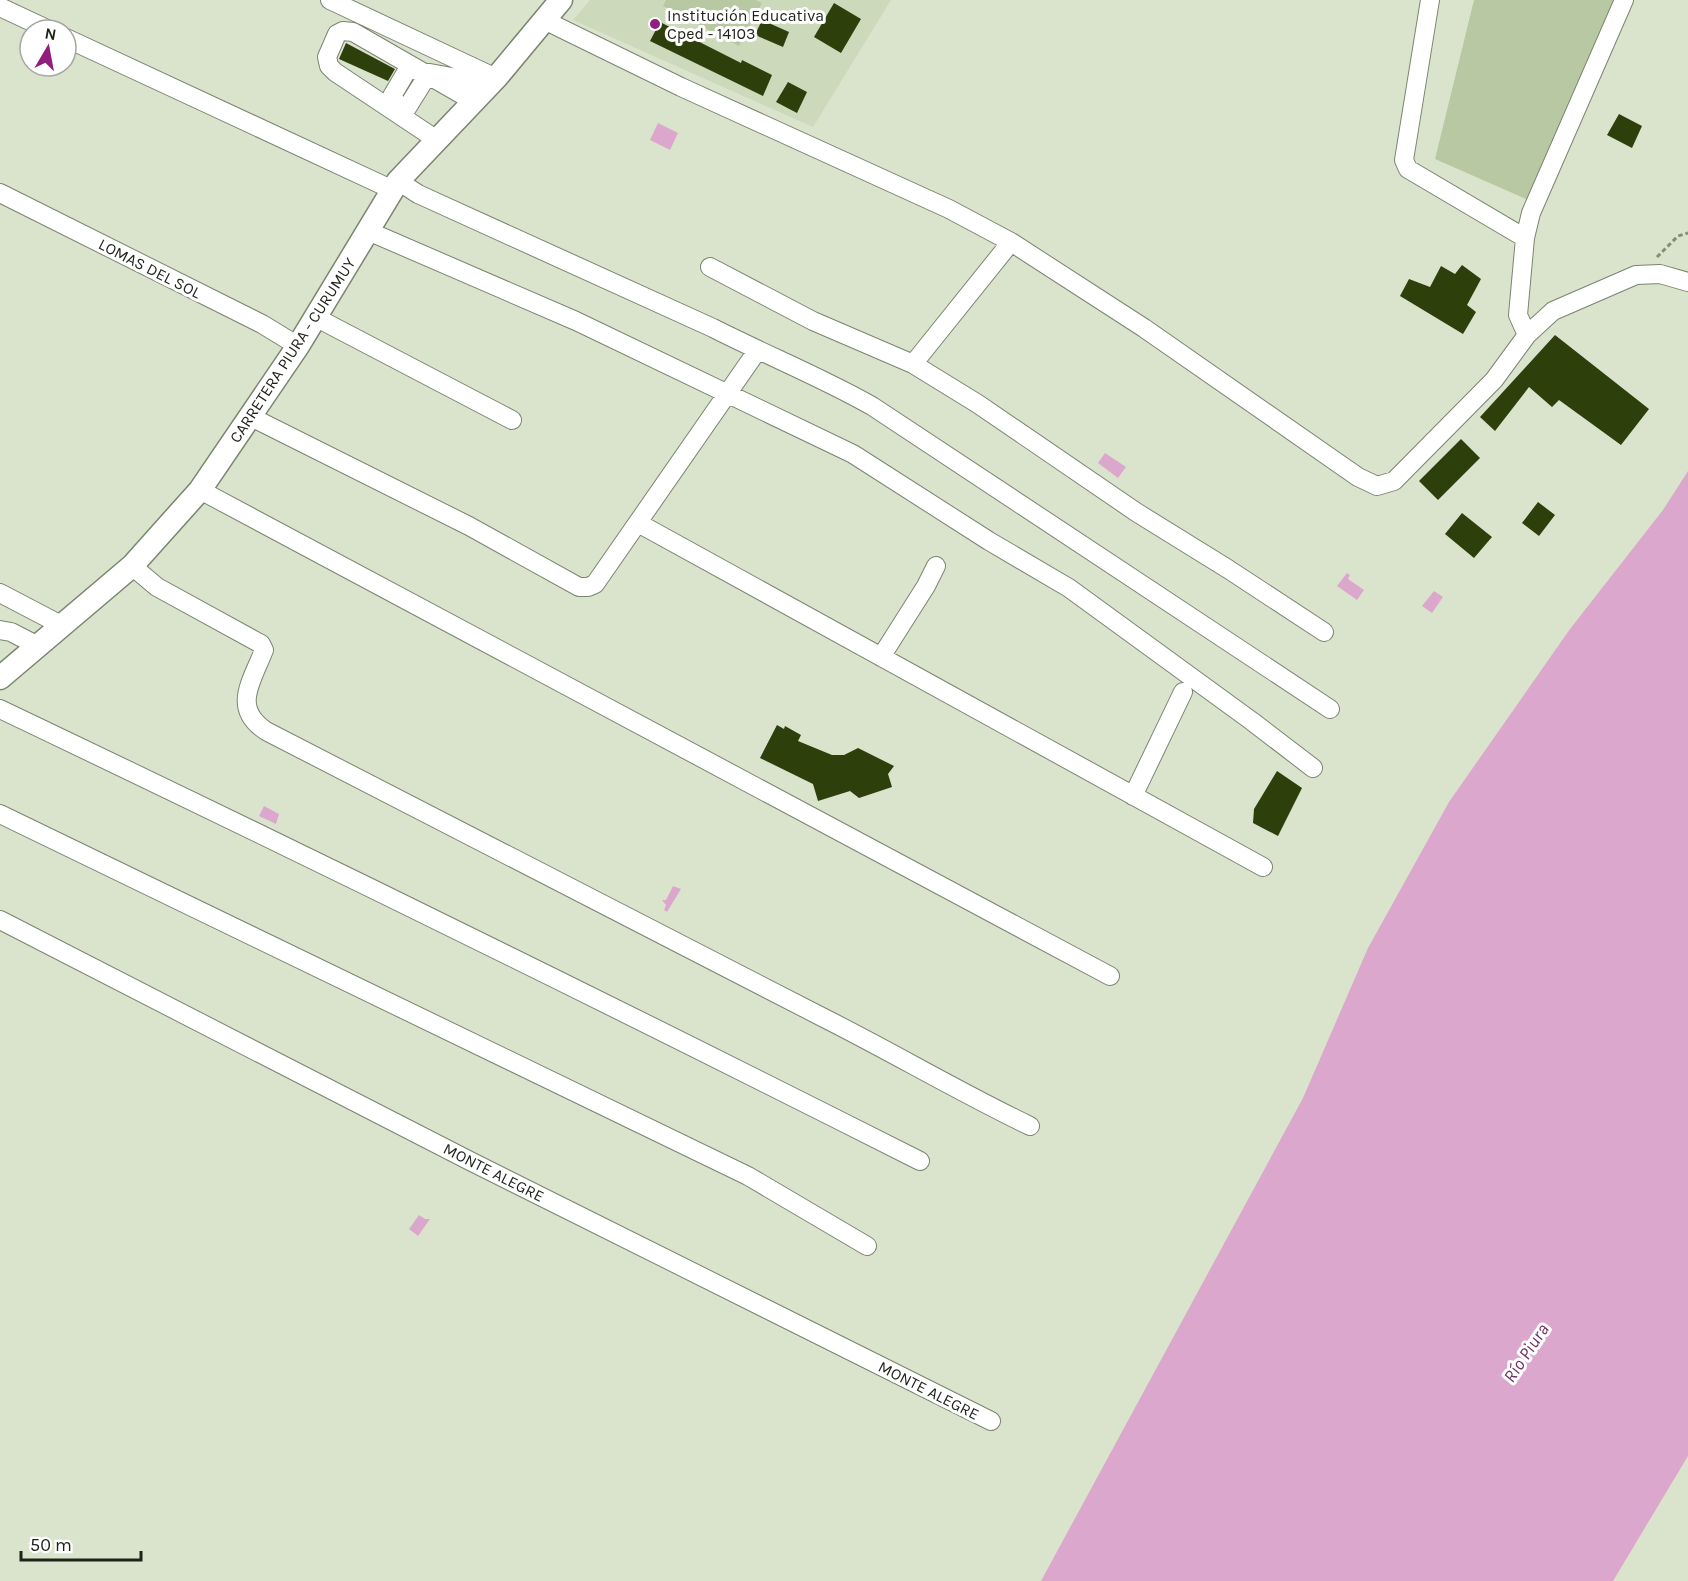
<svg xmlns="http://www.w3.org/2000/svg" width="1688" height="1581" viewBox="0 0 1688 1581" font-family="Karla,sans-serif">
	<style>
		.built { fill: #ccd9bb }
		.green { fill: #b7c8a2 }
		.water { fill: #dba7cc }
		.building { fill: #2d3f0a }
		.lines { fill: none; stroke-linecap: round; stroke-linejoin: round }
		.minor-casing { stroke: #7b846f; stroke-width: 20 }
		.major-casing { stroke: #7b846f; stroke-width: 25 }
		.path { stroke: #838b7a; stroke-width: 3; stroke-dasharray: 4.5 3; stroke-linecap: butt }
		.minor { stroke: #fff; stroke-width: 18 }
		.major { stroke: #fff; stroke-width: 22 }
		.poi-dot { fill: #911d7c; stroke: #fff; stroke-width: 2 }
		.labels { text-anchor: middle; stroke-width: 6; stroke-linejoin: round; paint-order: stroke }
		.poi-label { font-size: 16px; fill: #1e2219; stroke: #fff; text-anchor: start }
		.street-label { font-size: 16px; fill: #1e2219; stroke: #fff }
		.water-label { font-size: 18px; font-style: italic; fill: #703262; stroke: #fff }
	</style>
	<rect width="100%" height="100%" fill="#dae4cd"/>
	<path class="built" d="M590 0H891L813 127 573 20Z"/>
	<path class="green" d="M666 0H755L762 3 739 46 663 6Z
		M1474 0H1615L1528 200 1435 159Z"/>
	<path class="water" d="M658 123 678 133 670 150 650 140Z
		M1105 453 1126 467 1118 478 1098 463Z
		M1688 471V1456L1613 1581H1041L1303 1098 1368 948 1449 802 1570 629 1663 510Z
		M1347 573 1350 575 1348 579 1364 590 1357 600 1337 586Z
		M1434 591 1443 597 1432 613 1422 606Z
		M264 806 279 814 276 824 259 816Z
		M673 886 681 889 667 912 664 910 666 905 662 900H666Z
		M419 1215 425 1219H430L418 1236 409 1229Z"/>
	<path class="building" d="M834 3 861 19 841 53 814 37Z
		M762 20 789 32 783 47 755 35Z
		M660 22 741 63 742 60 772 75 763 96 650 41Z
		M346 43 395 69 388 81 339 59Z
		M788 82 807 92 797 113 776 102Z
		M1619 114 1642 126 1632 148 1607 135Z
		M1462 265 1481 279 1467 305 1476 312 1463 334 1400 296 1409 279 1430 287 1441 266 1455 274Z
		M1555 335 1649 409 1621 445 1559 400 1552 407 1529 387 1495 431 1480 417Z
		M1461 439 1480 458 1438 500 1419 481Z
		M1538 502 1555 515 1539 536 1522 523Z
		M1462 513 1492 537 1474 558 1445 534Z
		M777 725 784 729 785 726 801 735 798 741 832 755H844L858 748 894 766 888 774 892 787 859 798 850 791 818 801 813 784 760 758Z
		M1277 771 1302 788 1278 836 1253 823 1254 809Z"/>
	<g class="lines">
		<defs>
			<path id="minor" d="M330 0 496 78
				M1430 0 1404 160 1408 169 1525 238
				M0 7 49 30
				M546 21 681 87 949 209 1011 242 1144 328 1358 477 1377 486 1394 481 1494 380 1527 335 1553 311 1636 275 1660 274 1688 282
				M66 38 393 190
				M404 114 392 96 408 69 490 84
				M402 116 427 76
				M437 140 335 72 329 66 327 57 337 34 343 31 353 32 473 101
				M398 181 418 194 713 328C766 355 821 377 872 406L1330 709
				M0 193 262 324 298 346
				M368 231 576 321 853 454 989 541 1069 588 1253 722 1313 768
				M710 267 813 321 913 364 978 404 1136 512 1228 569 1324 632
				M315 317 512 420
				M1527 335 1518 315 1525 238 1531 213 1624 0
				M913 364 1011 242
				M251 417 469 526 579 587H588L595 584 757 351
				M200 490 1110 976
				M638 523 1263 867
				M132 566 157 587 261 644 264 650C252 681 231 708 266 731 451 827 636 923 822 1017 892 1052 959 1092 1030 1126
				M0 593 63 626
				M0 630 11 632 38 646
				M881 657 926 586 936 566
				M0 709C308 856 615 1007 920 1161
				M1133 796 1183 692
				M0 814 748 1176 867 1246
				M0 920 470 1161 991 1421"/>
			<path id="major" d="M0 678 132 566 200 490 298 346 398 181 496 78 561 0"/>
		</defs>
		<use href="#minor" class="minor-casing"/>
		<use href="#major" class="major-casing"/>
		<path class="path" d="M1657 257 1678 236 1688 233"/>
		<use href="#minor" class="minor"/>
		<use href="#major" class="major"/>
	</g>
	<circle class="poi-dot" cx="655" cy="24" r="6"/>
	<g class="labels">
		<g class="poi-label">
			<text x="667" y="21">Institución Educativa<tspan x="667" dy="18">Cped - 14103</tspan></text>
		</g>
		<g class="street-label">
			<text transform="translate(150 268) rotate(27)" y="6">LOMAS DEL SOL</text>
			<text transform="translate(292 350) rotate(-57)" y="6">CARRETERA PIURA - CURUMUY</text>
			<text transform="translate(494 1172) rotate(27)" y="6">MONTE ALEGRE</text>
			<text transform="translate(929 1390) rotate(27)" y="6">MONTE ALEGRE</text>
		</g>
		<g class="water-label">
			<text transform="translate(1526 1353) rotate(-56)" y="6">Río Piura</text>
		</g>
	</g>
	<g transform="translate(48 48) rotate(10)"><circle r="28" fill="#ffffff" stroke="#a5a7a3" stroke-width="1.5"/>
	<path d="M0-4.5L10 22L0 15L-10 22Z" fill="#911d7c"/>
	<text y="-9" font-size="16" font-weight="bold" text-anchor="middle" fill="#1e2219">N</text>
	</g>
	<path d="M21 1551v9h120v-9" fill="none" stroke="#1e2219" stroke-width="3"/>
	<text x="30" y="1551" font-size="18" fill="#1e2219" stroke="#ffffff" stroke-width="4.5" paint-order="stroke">50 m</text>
</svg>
